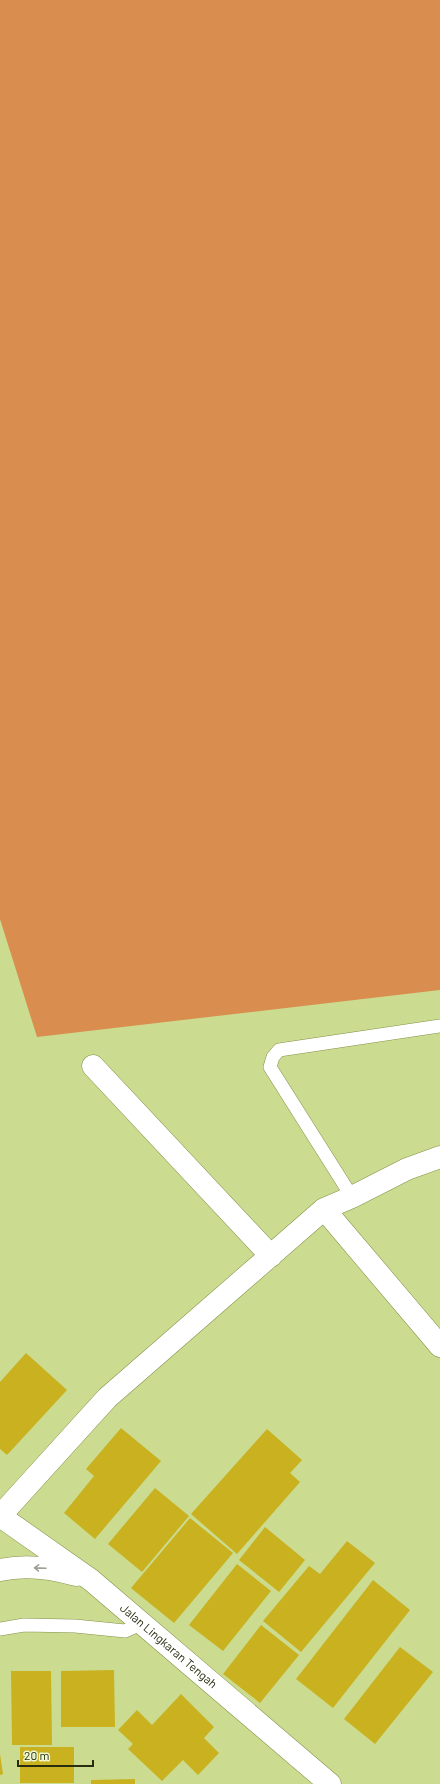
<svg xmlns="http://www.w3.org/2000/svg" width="440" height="1784" viewBox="0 0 440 1784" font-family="Barlow,sans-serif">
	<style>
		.green { fill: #d98e4f }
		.building { fill: #c9b120 }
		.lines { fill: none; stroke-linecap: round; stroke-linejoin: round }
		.service-casing { stroke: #839148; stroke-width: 14 }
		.minor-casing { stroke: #839148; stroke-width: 23 }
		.tertiary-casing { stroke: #839148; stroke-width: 23 }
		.service { stroke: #fff; stroke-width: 13 }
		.minor { stroke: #fff; stroke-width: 22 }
		.tertiary { stroke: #fff; stroke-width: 22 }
		.oneway { stroke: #9ea093 }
		.labels { text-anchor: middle; stroke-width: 4; stroke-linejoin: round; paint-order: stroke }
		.street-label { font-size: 12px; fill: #272d0e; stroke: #eff9d3 }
	</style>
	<rect width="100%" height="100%" fill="#cbdc91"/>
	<path class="green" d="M0 0H440V990L37 1037 0 919Z"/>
	<path class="building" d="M26 1353 67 1390 7 1455 0 1449V1382Z
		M121 1428 161 1461 95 1539 64 1513 94 1476 86 1469Z
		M267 1429 302 1460 290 1473 300 1482 237 1554 191 1514Z
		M155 1488 189 1516 142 1572 108 1544Z
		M190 1518 233 1553 174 1623 131 1588Z
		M265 1527 305 1560 279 1592 239 1560Z
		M347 1541 375 1563 301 1652 263 1621 309 1566 320 1574Z
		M237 1564 271 1591 223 1651 189 1625Z
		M373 1580 410 1610 333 1708 296 1679Z
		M261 1625 299 1655 260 1703 223 1674Z
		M400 1647 433 1672 375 1744 344 1719Z
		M114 1670 115 1727H61V1671Z
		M11 1671H51L52 1745H12Z
		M181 1694 214 1727 204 1738 219 1753 198 1775 183 1760 162 1781 128 1749 133 1744 118 1730 137 1710 152 1725Z
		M20 1747H74V1783H20Z
		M0 1754 3 1774 0 1775Z
		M135 1779V1784H91V1780Z"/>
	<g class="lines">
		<defs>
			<path id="service" d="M352 1197 270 1067 273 1057 279 1050 440 1026
				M0 1629 24 1625 75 1626 125 1631 143 1623"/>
			<path id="minor" d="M93 1066 271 1256
				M324 1209 440 1346
				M0 1516 107 1398 324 1209 352 1197 407 1169 440 1157"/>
			<g id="tertiary">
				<path id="s1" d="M0 1516 91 1580 330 1784"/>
				<path d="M0 1570C26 1564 52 1568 76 1575"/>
			</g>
		</defs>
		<use href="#service" class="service-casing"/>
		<use href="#minor" class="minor-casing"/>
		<use href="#tertiary" class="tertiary-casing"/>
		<use href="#service" class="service"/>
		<use href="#minor" class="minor"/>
		<use href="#tertiary" class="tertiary"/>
	</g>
	<defs><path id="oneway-shaft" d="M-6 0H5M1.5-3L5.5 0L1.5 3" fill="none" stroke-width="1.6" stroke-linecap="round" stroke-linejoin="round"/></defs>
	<use class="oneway" href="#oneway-shaft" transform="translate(40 1568) rotate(-178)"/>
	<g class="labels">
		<g class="street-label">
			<text dy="4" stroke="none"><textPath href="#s1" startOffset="213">Jalan Lingkaran Tengah</textPath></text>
		</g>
	</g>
	<path d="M18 1760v6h75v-6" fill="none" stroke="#272d0e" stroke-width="2"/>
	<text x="24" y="1760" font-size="12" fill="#272d0e" stroke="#eff9d3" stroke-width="3" paint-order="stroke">20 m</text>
</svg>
